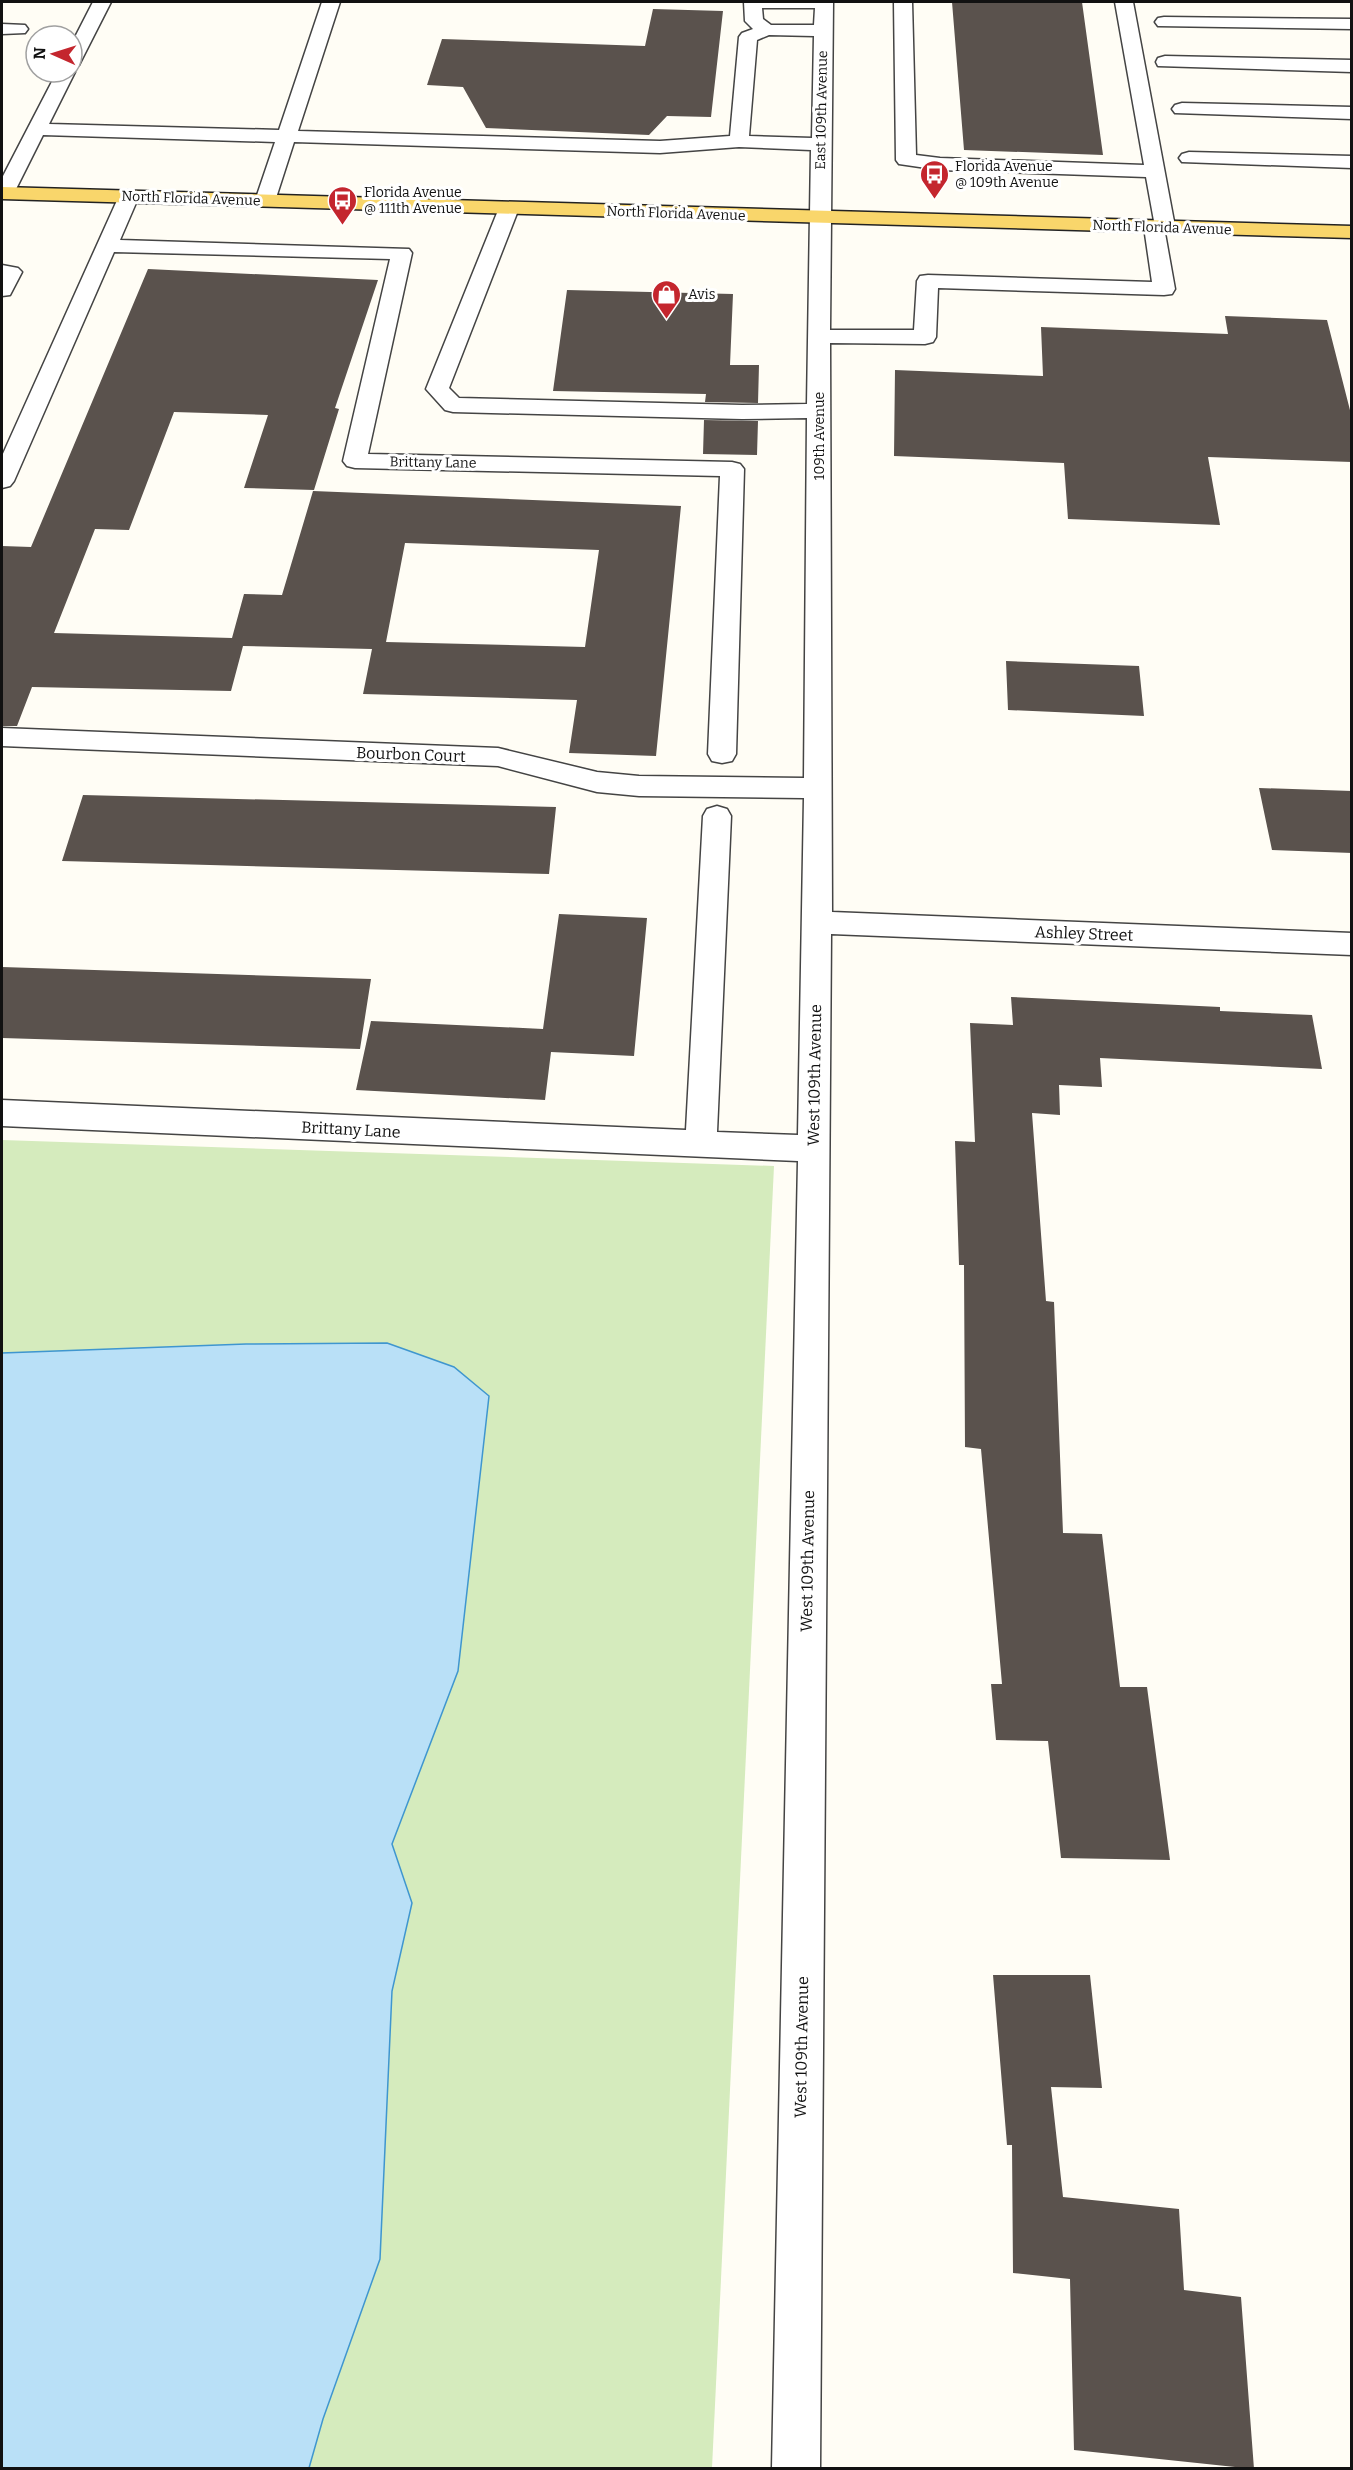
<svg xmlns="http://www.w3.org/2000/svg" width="1353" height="2470" viewBox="0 0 1353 2470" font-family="Bitter,serif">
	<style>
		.green { fill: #d5ebbd }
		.water { fill: #b9e0f7; stroke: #3f96cf; stroke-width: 1.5 }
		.building { fill: #5a524d; fill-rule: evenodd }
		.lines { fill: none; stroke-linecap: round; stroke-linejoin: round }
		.minor-casing { stroke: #444; stroke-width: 3 }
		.major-casing { stroke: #222; stroke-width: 3 }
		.minor { fill: #fff; fill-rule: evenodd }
		.major { fill: #f9d66b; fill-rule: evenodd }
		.labels { text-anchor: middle; stroke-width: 6; stroke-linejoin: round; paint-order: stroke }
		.far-street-label { font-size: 14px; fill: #111; stroke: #fff }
		.far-poi-label { font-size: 14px; fill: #111; stroke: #fff; text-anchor: start }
		.street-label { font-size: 16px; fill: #111; stroke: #fff }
	</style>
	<rect width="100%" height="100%" fill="#fffdf5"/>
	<path class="green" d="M2 1140 774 1166 712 2468H2Z"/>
	<path class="water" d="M387 1343 454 1367 489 1396 458 1671 392 1844 412 1903 392 1991 380 2259 323 2419 309 2468H2V1353L246 1344Z"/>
	<path class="building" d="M952 2H1082L1103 155 964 150Z
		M653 9 723 11 711 117 667 116 649 135 486 128 463 87 427 85 442 39 645 46Z
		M148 269 378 280 335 408 339 409 314 490 244 488 268 415 174 412 129 530 95 529 54 633 232 638 244 594 282 595 313 491 681 506 656 756 569 753 577 700 363 694 372 649 243 646 231 691 32 687 17 726H2V546L31 547ZM405 543 599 550 585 647 386 642Z
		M567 290 733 294 730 365H759L758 403 705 402 706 394 553 391Z
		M1225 316 1327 320 1352 418V462L1208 457 1220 525 1068 519 1064 463 894 456 895 370 1043 376 1041 327 1228 334Z
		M704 420 758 421 757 455 703 454Z
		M1006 661 1139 666 1144 716 1008 710Z
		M1259 788 1352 791V853L1272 850Z
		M83 795 556 807 549 874 62 861Z
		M559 914 647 918 634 1056 551 1052 545 1100 356 1090 371 1021 543 1029Z
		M2 967 371 979 360 1049 2 1038Z
		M1011 997 1220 1007V1011L1312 1015 1322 1069 1100 1058 1102 1087 1059 1085 1060 1115 1032 1113 1046 1301 1054 1302 1063 1533 1102 1534 1120 1687H1147L1170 1860 1061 1858 1048 1741 996 1740 991 1684H1002L981 1449 965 1447 964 1265H959L955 1141 975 1142 970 1023 1013 1025Z
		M993 1975H1090L1102 2088 1051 2087 1063 2197 1179 2209 1184 2290 1241 2297 1254 2469 1074 2450 1070 2279 1013 2273 1012 2145H1007Z"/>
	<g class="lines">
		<defs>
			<path id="minor" d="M93 2H111L81 61 79 65 72 67V43Z
				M322 2H340L298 131 660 141 730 136 739 37 742 33 753 29 745 21 744 2H833L830 330H914L917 281 920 276 928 275 1152 282 1144 227 1147 223 1154 221 1146 177 940 170 899 164 896 160 894 2H912L916 155 940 158 1144 165 1115 2H1133L1175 227 1172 231 1165 233 1175 289 1172 294 1164 295 938 288 936 337 933 342 925 344 830 343 832 912 1352 933V955L831 934 820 2468H772L798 1161 2 1126V1100L686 1130 703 816 707 809 717 806 727 809 731 816 717 1132 798 1135 804 798 639 796 597 792 498 766 2 746V728L498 748 597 772 639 776 804 778 807 418 742 419 453 412 445 410 426 389 499 208 502 204H516L519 208 449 388 459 398 742 405 807 404 811 150 739 147 660 153 294 142 275 201 272 205H258L255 201 275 142 43 135 14 193 11 197 2 198V178L57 72H72V68L75 72 49 124 279 130ZM762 8H815L814 25H771L763 19ZM769 35 814 36 812 138 749 136 757 40Z
				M1164 17 1352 19V29L1158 26 1155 22 1158 18Z
				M2 24 25 25 28 29 25 33 2 34Z
				M1165 56 1352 60V72L1158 66 1156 62 1158 58Z
				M1182 103 1352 107V119L1175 113 1172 109 1175 105Z
				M1189 152 1352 156V168L1182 162 1179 158 1182 154Z
				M129 190 136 192 139 196 120 240 409 249 412 253 368 454 732 462 740 464 744 469 736 754 732 761 722 763 712 761 708 754 720 476 355 468 347 466 343 461 390 259 114 252 14 481 10 486 2 488V456L119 196 122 192Z
				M2 265 18 268 22 272 10 295 2 296Z"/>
			<path id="major" d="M2 187 1352 226V238L2 199Z"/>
		</defs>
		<use href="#minor" class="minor-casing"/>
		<use href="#major" class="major-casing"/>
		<use href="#minor" class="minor"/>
		<use href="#major" class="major"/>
	</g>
	<defs>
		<symbol id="bus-pin" viewBox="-11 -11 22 30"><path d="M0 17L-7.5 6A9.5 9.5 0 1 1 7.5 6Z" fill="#c4262e" stroke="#fff"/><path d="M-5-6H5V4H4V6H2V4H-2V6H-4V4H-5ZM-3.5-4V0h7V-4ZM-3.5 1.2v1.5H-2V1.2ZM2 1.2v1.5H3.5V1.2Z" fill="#fff"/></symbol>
		<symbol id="shop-pin" viewBox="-11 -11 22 30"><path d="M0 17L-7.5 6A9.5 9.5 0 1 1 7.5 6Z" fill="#c4262e" stroke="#fff"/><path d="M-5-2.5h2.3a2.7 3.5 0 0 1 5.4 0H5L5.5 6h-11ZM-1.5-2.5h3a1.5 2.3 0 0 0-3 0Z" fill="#fff"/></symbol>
	</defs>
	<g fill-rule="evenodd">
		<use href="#bus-pin" x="918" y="158" width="33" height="45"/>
		<use href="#bus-pin" x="326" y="184" width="33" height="45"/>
		<use href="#shop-pin" x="650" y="278" width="33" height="45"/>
	</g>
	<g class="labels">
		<g class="far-street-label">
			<text transform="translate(821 110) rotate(-89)" y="5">East 109th Avenue</text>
			<text transform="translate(191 198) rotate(2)" y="5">North Florida Avenue</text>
			<text transform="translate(676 213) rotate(2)" y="5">North Florida Avenue</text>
			<text transform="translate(1162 227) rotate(2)" y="5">North Florida Avenue</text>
			<text transform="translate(819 436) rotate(-90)" y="5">109th Avenue</text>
			<text transform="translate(433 462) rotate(1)" y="5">Brittany Lane</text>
		</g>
		<g class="far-poi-label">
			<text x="955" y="171">Florida Avenue<tspan x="955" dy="16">@ 109th Avenue</tspan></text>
			<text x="364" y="197">Florida Avenue<tspan x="364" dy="16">@ 111th Avenue</tspan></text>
			<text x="688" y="299">Avis</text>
		</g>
		<g class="street-label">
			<text transform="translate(411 754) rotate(2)" y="6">Bourbon Court</text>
			<text transform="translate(1084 933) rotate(2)" y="6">Ashley Street</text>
			<text transform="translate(814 1075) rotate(-89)" y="6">West 109th Avenue</text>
			<text transform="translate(351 1129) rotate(3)" y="6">Brittany Lane</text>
			<text transform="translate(807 1561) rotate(-89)" y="6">West 109th Avenue</text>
			<text transform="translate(801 2047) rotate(-89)" y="6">West 109th Avenue</text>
		</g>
	</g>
	<rect width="1353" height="2470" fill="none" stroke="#111111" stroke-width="6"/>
	<g transform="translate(54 54) rotate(273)"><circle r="28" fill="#ffffff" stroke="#a0a0a0" stroke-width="1.5"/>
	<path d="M0-4.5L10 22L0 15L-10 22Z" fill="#c4262e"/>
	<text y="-9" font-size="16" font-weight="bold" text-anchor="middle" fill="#111111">N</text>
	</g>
</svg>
